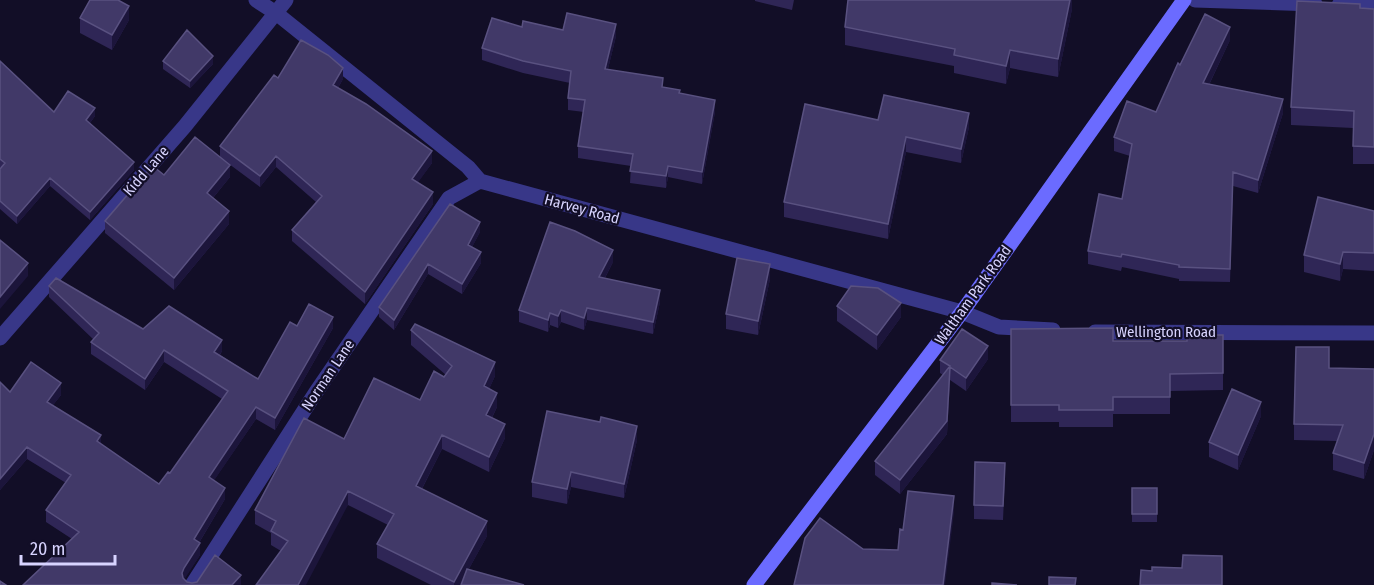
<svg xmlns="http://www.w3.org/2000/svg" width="1374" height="585" viewBox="0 0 1374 585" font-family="'Fira Sans Condensed',sans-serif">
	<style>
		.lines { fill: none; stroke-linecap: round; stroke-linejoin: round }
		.minor { stroke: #383788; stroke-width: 15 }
		.secondary { stroke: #6b6bff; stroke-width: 15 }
		.wall { fill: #2f2656 }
		.shaded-wall { fill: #1c153b }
		.building { fill: #413968; stroke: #595180; stroke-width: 1.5 }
		.labels { text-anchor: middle; stroke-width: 4.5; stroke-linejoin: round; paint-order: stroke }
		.street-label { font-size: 15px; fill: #d8d4ff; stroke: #120e27 }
	</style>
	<rect width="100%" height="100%" fill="#120e27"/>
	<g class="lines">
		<path class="minor" d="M256 0 276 13 468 167 480 181 962 312 999 327 1053 330
			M1195 0 1315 4
			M1339 5 1374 6
			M1095 332 1374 333
			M0 338 185 126 286 0
			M192 585 316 392 449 198 480 181"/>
		<path class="secondary" d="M754 585 962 312 1184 0"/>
	</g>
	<path class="wall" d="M755 0H794L792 10 755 1Z
		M1072 0V9L1058 77 1010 68 1006 84 954 73V66L845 45V27Z
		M1360 8 1374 9V164H1353V128L1291 125V107Z
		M80 18 129 20 112 50 80 33Z
		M522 27 563 30 616 36 608 69 680 93 715 112 702 184 668 177 666 188 630 183 631 166 578 158V146L584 112 568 110V98L570 83 523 73 482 60V48Z
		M1230 40 1209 85 1283 113 1258 193 1233 186 1230 282 1179 281V279L1122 267 1121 271 1088 264V251L1122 199 1130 156 1114 151V137L1156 112Z
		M0 61 54 112 95 116 90 123 134 170 90 220 50 186 17 224 0 209V169L1 168 0 167Z
		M163 61 213 64 190 88 163 69Z
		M278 78 343 79 338 88 432 163 417 183 433 204 365 304 292 241V230L316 202 276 167 260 187 225 161 230 177 213 198 229 224 174 290 105 233V221L150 172 164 175 220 157V146Z
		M878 120 969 127 961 163 906 152 888 239 784 217V202Z
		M450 204 480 232 472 247 481 263 462 294 428 274 394 330 379 317V307Z
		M1374 211V271L1343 269 1340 281 1304 272V255Z
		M613 262 605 278 660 302 653 334 587 320 584 330 561 322 558 328 550 325 548 332 519 322V310Z
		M770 279 758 335 726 329V314Z
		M49 286 143 329 222 351 220 355 258 379 297 326 333 328 275 430 256 419 214 480 225 499 199 543 200 555 184 579 187 582 192 583 241 585H23L72 539 46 522V510L66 483 27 459 0 490V382L10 392 61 395 53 405 101 444 159 484 170 473 222 399 164 362 145 390 91 354V342L94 340 49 297Z
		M837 306 901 317 877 350 837 321Z
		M1011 329 1113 341H1187L1223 335V390L1170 391V414H1113V427H1059V422H1011Z
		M411 330 495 376 489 389 497 407 492 418 505 438 489 472 442 449 422 489 487 536 460 585H431L377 558V544L388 525 348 505 281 551 271 545V533L255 524V510L344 439 420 400 444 377 446 375 411 345Z
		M988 359 966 391 950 380 947 434 900 494 875 475V461L943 375 940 373V360Z
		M1329 368 1374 369V450L1364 479 1333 470V453L1337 441 1294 440V424Z
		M1261 416 1238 470 1209 457V442Z
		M637 440 624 498 571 487 567 504 532 497V482Z
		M1005 477 1003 520 974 519V505Z
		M1132 488H1157V522H1132Z"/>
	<path class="shaded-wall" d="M1070 0H1072V9L1058 77V59Z
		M129 6V20L112 50V35Z
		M616 24V36L605 81V69Z
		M1230 27V40L1203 97V83Z
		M1010 50V68L1006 84V66Z
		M213 56V64L190 88V81Z
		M343 68V79L333 96V85Z
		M1283 99V113L1258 193V180Z
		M715 100V112L702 184V172Z
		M95 108V116L86 128V120Z
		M969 113V127L961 163V149Z
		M906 137V152L888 239V224Z
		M432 151V163L412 191V179Z
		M276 156V167L260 187V176Z
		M134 162V170L90 220V212Z
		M230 165V177L207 205V193Z
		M668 166V177L666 188V176Z
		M50 178V186L17 224V216Z
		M433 192V204L365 304V292Z
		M229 211V224L174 290V278Z
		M480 222V232L468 255V245Z
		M613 250V262L599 289V277Z
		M481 252V263L462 294V284Z
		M1343 252V269L1340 281V264Z
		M28 263V276L0 309V297Z
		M428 264V274L394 330V320Z
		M770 264V279L758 335V321Z
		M660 290V302L653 334V322Z
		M901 303V317L877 350V335Z
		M587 308V320L584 330V318Z
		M561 310V322L558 328V316Z
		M550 313V325L548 332V320Z
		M333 317V328L275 430V418Z
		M222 340V351L214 363V352Z
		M988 346V359L966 391V378Z
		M164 350V362L145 390V379Z
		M495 362V376L484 400V386Z
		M950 367 947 434 900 494V480Z
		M61 383V395L47 413V402Z
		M497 393V407L486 429V415Z
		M1261 402V416L1238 470V455Z
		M256 407V419L209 488V477Z
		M505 424V438L489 472V457Z
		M637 426V440L624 498V484Z
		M1374 434V450L1364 479V463Z
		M101 435V447L97 441Z
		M442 435V449L416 500V486Z
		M27 447V459L0 490V479Z
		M571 472V487L567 504V489Z
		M225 488V499L194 551V539Z
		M348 491V505L306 585H298Z
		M954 496V513L945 585H943Z
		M487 521V536L460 585H454V582Z
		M200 543V555L184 580 182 573 184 568Z
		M241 575V585H232Z"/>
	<path class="building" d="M90 0H118L129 6 112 35 80 18Z
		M848 0H1070L1058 59 1010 50 1006 66 954 55 955 49 845 27Z
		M1297 1 1360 4V8L1374 9V147L1353 146 1354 111 1291 107Z
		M567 13 616 24 605 69 663 78 662 87 680 90 679 93 715 100 702 172 668 166 666 176 630 171 633 154 578 146 585 100 568 98 571 71 523 61 482 48 492 18 522 27 523 21 563 30Z
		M1205 14 1230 27 1203 83 1283 99 1258 180 1233 172 1230 269 1179 267V265L1122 254 1121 257 1088 251 1099 194 1122 199 1132 144 1114 137 1127 101 1156 112 1178 63 1180 65Z
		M187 30 213 56 190 81 163 61Z
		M301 40 328 55 343 68 333 85 366 104 432 151 412 179 433 192 365 292 292 230 322 196 276 156 260 176 220 146 274 75 278 78Z
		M0 61 54 112 68 91 95 108 86 120 134 162 90 212 50 178 17 216 0 201V169L5 163 0 159Z
		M884 95 969 113 961 149 906 137 888 224 784 202 805 104 878 120Z
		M195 137 230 165 207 193 229 211 174 278 105 221 148 171 150 172 154 167 164 175Z
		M1318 197 1374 211V253L1343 252 1340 264 1304 255Z
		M450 204 480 222 468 245 481 252 462 284 428 264 394 320 379 307Z
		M550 222 575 231 613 250 599 277 660 290 653 322 587 308 584 318 561 310 558 316 550 313 548 320 519 310Z
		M0 240 28 263 0 297Z
		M737 258 770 264 758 321 726 314Z
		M56 278 143 329 169 306 222 340 214 352 258 379 290 322 297 326 309 304 333 317 275 418 256 407 209 477 225 488 194 539 200 543 184 568 182 573 183 578 187 582 192 583 197 582 215 555 241 575 232 585H23L79 532 46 510 71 475 27 447 0 479V382L10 392 31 362 61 383 47 402 101 435 97 441 159 484 168 472 170 473 228 391 164 350 145 379 91 342 99 333 49 286Z
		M851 286 878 288 901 303 877 335 837 306Z
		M415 324 495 362 484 386 497 393 486 415 505 424 489 457 442 435 416 486 487 521 454 582 377 544 394 514 348 491 298 585H256L288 541 271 531 276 521 255 510 304 418 344 439 374 378 420 400 434 371 444 377 452 366 411 330Z
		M1113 328V341H1187V335H1223V373L1170 374V397H1113V410H1059V405H1011V329Z
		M962 329 988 346 966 378 950 367 947 421 900 480 875 461 950 366 940 360Z
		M1296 347H1329V368L1374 369V434L1364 463 1333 453 1343 425 1294 424Z
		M1232 389 1261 402 1238 455 1209 442Z
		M547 411 600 422 601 417 637 426 624 484 571 472 567 489 532 482Z
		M975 462 1005 463 1003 506 974 505Z
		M1132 488H1157V514H1132Z
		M908 491 954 496 943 585H794L805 538 820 518 863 549 898 550 900 529 903 530Z
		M1183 555 1222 556V585H1140L1141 570 1152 571V567L1182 568Z
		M467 569 524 585H461Z
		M1049 577 1076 578 1075 585H1049Z
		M0 581 6 585H0Z
		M992 583 1017 585H992Z"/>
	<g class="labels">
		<g class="street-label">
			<text transform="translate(146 171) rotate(-49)" y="5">Kidd Lane</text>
			<text transform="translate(582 209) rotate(15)" y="5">Harvey Road</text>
			<text transform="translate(973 295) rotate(-54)" y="5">Waltham Park Road</text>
			<text x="1166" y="337">Wellington Road</text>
			<text transform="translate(328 375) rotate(-56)" y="5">Norman Lane</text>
		</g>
	</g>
	<path d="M21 555v9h94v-9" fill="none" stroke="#d8d4ff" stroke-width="3"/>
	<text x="30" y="555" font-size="18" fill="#d8d4ff" stroke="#120e27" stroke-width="4.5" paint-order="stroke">20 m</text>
</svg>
